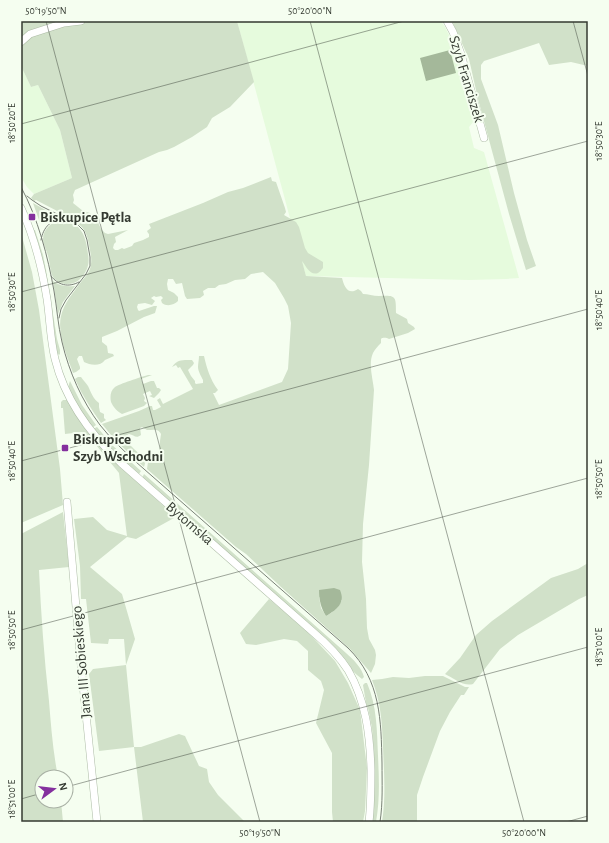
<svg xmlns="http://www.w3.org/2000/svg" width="609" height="843" viewBox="0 0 609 843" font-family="'Alegreya Sans',sans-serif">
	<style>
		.built { fill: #e6fbdd }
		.green { fill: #d1e1c9; fill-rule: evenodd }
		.water { fill: #a4b89a }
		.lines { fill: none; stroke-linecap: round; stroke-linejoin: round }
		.minor-casing { stroke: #adbca6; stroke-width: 8 }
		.minor { stroke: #fff; stroke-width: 7 }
		.tram { stroke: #7a8177; stroke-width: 1 }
		.ticks { fill: none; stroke: #343a31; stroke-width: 1; stroke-opacity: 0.45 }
		.poi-dot { fill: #84309e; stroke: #f5fef0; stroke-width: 1.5 }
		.labels { text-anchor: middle; stroke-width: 4; stroke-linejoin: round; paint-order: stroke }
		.street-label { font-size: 15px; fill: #343a31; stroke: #f5fef0 }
		.poi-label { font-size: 15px; font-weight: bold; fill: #343a31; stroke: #f5fef0; text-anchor: start }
		.neatline { fill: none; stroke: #343a31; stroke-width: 1.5 }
		.ticks-label { font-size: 10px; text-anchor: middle; fill: #343a31 }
	</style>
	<rect width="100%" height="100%" fill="#f5fef0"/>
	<path class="built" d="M237 21H441L445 27 453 43 475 120 469 127 474 148 484 152 519 278 506 279 469 280 306 276 298 248Z
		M21 66 31 87 38 85 60 130 72 178 34 194 27 187 21 177Z"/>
	<path class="green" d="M21 21H60L37 28 21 37Z
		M97 21H237L254 82 230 107 212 118 207 127 192 137 174 147 167 150 159 152 139 161 75 190 73 195 74 200 73 203 83 211 90 213 96 218 101 229 105 233 108 234 128 230 115 237 116 242 114 244 113 248 115 250H118L122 248 124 249 132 246 134 243 143 240 149 237V234L148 233 147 231 151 228 149 224 203 203 228 192 243 188 271 177 272 181 276 182 285 208 286 212 284 215 296 222 299 227 305 248 308 253 323 262V268C321 270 320 272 318 273 310 276 306 266 302 261L306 276 342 278C344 286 348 296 358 289L361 291 363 294C368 294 373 296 379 296 396 295 396 296 396 313L407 319 408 323 414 327 415 329 408 333 389 339C387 338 383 337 381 339V343C378 346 375 349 373 353 368 364 373 379 374 390L369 465 363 524 362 562 366 599 367 628 369 639 375 650 376 655 375 664 371 673 350 649 281 587 246 554 236 547 147 469 148 462 151 461H153L159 451 160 445V441L161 434C158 428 153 430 147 430L142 427 140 428 141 435C136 439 134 435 129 434L125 436 124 440C127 444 131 445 134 449 139 453 141 457 146 460L144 467 116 441 102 424 139 411 150 406H152L153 410H155L161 407 157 400 160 398 163 404 193 389 180 367 178 368 176 365 172 367C177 359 184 360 192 360L194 363 193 365 188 370 191 376 195 381V383L196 384 203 383V380C201 376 198 371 198 367 198 363 199 360 199 356H204C207 369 210 379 218 390L215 393H213L219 405 282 382 288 369 291 323 288 306 284 298 275 283 263 272 251 274 245 279 235 280 226 284 219 285 215 288H208L203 291 204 295 200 298 187 299 185 296 182 283 176 284 173 279H168L167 284 168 290 174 293 178 297V301C174 305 167 307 162 303L161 300 163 298 161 296 156 297 154 296 151 298 155 301 152 305 145 303 138 304 137 307 138 310 139 311 154 306H157L155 313 144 317 117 331 102 337V342L107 346 108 353 113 354 114 356 105 360C100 367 90 365 84 362L82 356H79L77 359 80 367V369L76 372 73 373C67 356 57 334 61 316 64 303 73 293 81 282 85 277 91 271 91 264 92 257 90 251 89 245 86 226 79 223 62 216L63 214 36 200 34 201 31 198 34 194 72 178 60 130 38 85 31 87 21 66V45C37 29 76 23 97 21ZM319 597 342 600C338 609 334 611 326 616L321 608Z
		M452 21H588V66L571 62 549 65 539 43 484 61 481 65V79L498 125 514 193 527 240 536 266 526 270 509 214 478 99 469 59Z
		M33 203 51 213 44 221 40 223Z
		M60 220C81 221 86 236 88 254 90 264 87 272 80 279 73 286 59 286 53 277 50 272 50 262 48 256 47 251 43 244 43 239 43 229 52 222 60 220Z
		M33 230H35L43 255 46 270 57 339 60 350V354L59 355 57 353 56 349 51 301Z
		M21 233 32 272 39 310 60 469 63 505 21 523Z
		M53 281C60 286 67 287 75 286L63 302 58 314Z
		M148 375H152L141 379 143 384 151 381H154L157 388H159L161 390 159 393 154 398 149 396 152 395 150 391 143 394 145 398 144 401 147 403 144 406 122 414C118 412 113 407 111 402 110 397 110 391 115 387 119 384 141 377 148 375Z
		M78 377H81C83 380 86 383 88 386 91 392 93 399 99 403V407L100 412 104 414V418L106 420 101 423C91 409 82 395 75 379Z
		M70 381 82 405 96 425 92 428C86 418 72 400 69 390 68 386 69 384 70 381Z
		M63 400H67L68 401 85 428 95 442 170 512 174 518 136 539 127 537 90 567 122 594 135 639 126 665 134 747H141L179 734 185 736 199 766 207 769 209 782 218 795 245 822H143L134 747 99 751 89 674 93 669 126 665 124 639H109L108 644 91 643 86 599H81L80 566 74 519 93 517 107 530 127 536 119 473 96 445 82 432 65 434 63 408H61V402Z
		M97 427 112 445 141 471 139 474 123 461 93 429Z
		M144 474 346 653C353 659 362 668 364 677L362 679 357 675 142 478Z
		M63 512 69 567 39 570C41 614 44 657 49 701 51 726 53 752 58 777H42V801H61L63 822H21V534Z
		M588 563V595L579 599 518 635 500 649 473 684C464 687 453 678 445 674L460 658 476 635 492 621 551 578 578 569Z
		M269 599 304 628 335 661 348 683 360 710 367 768 365 811 363 822H333L332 812V753L316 723 324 690 321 681 308 670V651L297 641 284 639 256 645 246 644 240 633Z
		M425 676H443L465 687H469L464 695H461L450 712 440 731 423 777 417 795V822H382C386 797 384 772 383 747 382 723 381 702 372 680L382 679 393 677 409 678Z
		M365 683H367C377 706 377 731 378 756 379 778 380 800 376 822H372L374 808V756L372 728 368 708 366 703 363 685Z"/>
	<path class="water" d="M450 50 456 73 426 81 420 58Z
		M334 588 340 590C346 604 336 610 326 616 321 608 319 600 319 590Z"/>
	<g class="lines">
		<defs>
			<path id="minor" d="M447 21 453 32 461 54 484 138
				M21 42 30 34 64 23 81 21
				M21 208C34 236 42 268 47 299 50 319 50 339 55 359 65 400 91 435 121 463L313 632C326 643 339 656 348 670 366 701 370 735 371 770 371 788 371 805 369 822
				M67 502 81 665 97 822"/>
		</defs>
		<use href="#minor" class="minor-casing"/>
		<use href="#minor" class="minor"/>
		<path class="tram" d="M21 187C38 218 48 257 54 291 57 308 58 326 62 342 69 372 82 401 100 425 111 439 123 450 136 462L348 648C381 680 381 721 382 763 382 783 383 803 380 822
			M27 196 32 200 41 206 77 224 84 231 87 240 90 257V266L86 274 66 300 61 309 59 318
			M41 240C43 227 52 218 65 219
			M51 276C58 285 68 288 79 282"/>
	</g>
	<path class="ticks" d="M46 21 260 822M310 21 524 822M573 21 588 76M21 124 404 21M21 292 588 141M21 461 588 309M21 630 588 478M66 787 588 647M21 799 42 793M566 822 588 816"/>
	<g class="poi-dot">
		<rect x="28" y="213" width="8" height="8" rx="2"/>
		<rect x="61" y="444" width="8" height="8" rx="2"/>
	</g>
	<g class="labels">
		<g class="street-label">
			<text transform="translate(467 79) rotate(73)" y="5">Szyb Franciszek</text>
			<text transform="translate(190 523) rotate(41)" y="5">Bytomska</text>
			<text transform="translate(81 662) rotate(-95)" y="5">Jana III Sobieskiego</text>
		</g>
		<g class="poi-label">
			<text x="40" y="222">Biskupice Pętla</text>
			<text x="73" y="444">Biskupice<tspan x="73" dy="17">Szyb Wschodni</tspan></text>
		</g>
	</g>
	<rect width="609" height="843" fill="none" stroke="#f5fef0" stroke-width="44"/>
	<g transform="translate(54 789) rotate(75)"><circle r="19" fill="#f5fef0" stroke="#a8b0a4"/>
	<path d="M0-3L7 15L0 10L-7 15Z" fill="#84309e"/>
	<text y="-6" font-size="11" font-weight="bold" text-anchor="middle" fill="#343a31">N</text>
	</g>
	<rect x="22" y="22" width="565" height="799" class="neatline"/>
	<g class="ticks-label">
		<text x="46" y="14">50°19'50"N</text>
		<text x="310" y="14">50°20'00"N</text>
		<text transform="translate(11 123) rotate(-90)" y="4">18°50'20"E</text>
		<text transform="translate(598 141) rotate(-90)" y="4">18°50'30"E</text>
		<text transform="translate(11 292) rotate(-90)" y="4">18°50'30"E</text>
		<text transform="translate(598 310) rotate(-90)" y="4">18°50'40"E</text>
		<text transform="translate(11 461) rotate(-90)" y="4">18°50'40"E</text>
		<text transform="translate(598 479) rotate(-90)" y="4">18°50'50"E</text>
		<text transform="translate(11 630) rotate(-90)" y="4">18°50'50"E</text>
		<text transform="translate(598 647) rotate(-90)" y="4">18°51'00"E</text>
		<text transform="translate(11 799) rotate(-90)" y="4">18°51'00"E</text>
		<text x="260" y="836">50°19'50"N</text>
		<text x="524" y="836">50°20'00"N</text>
	</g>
</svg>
